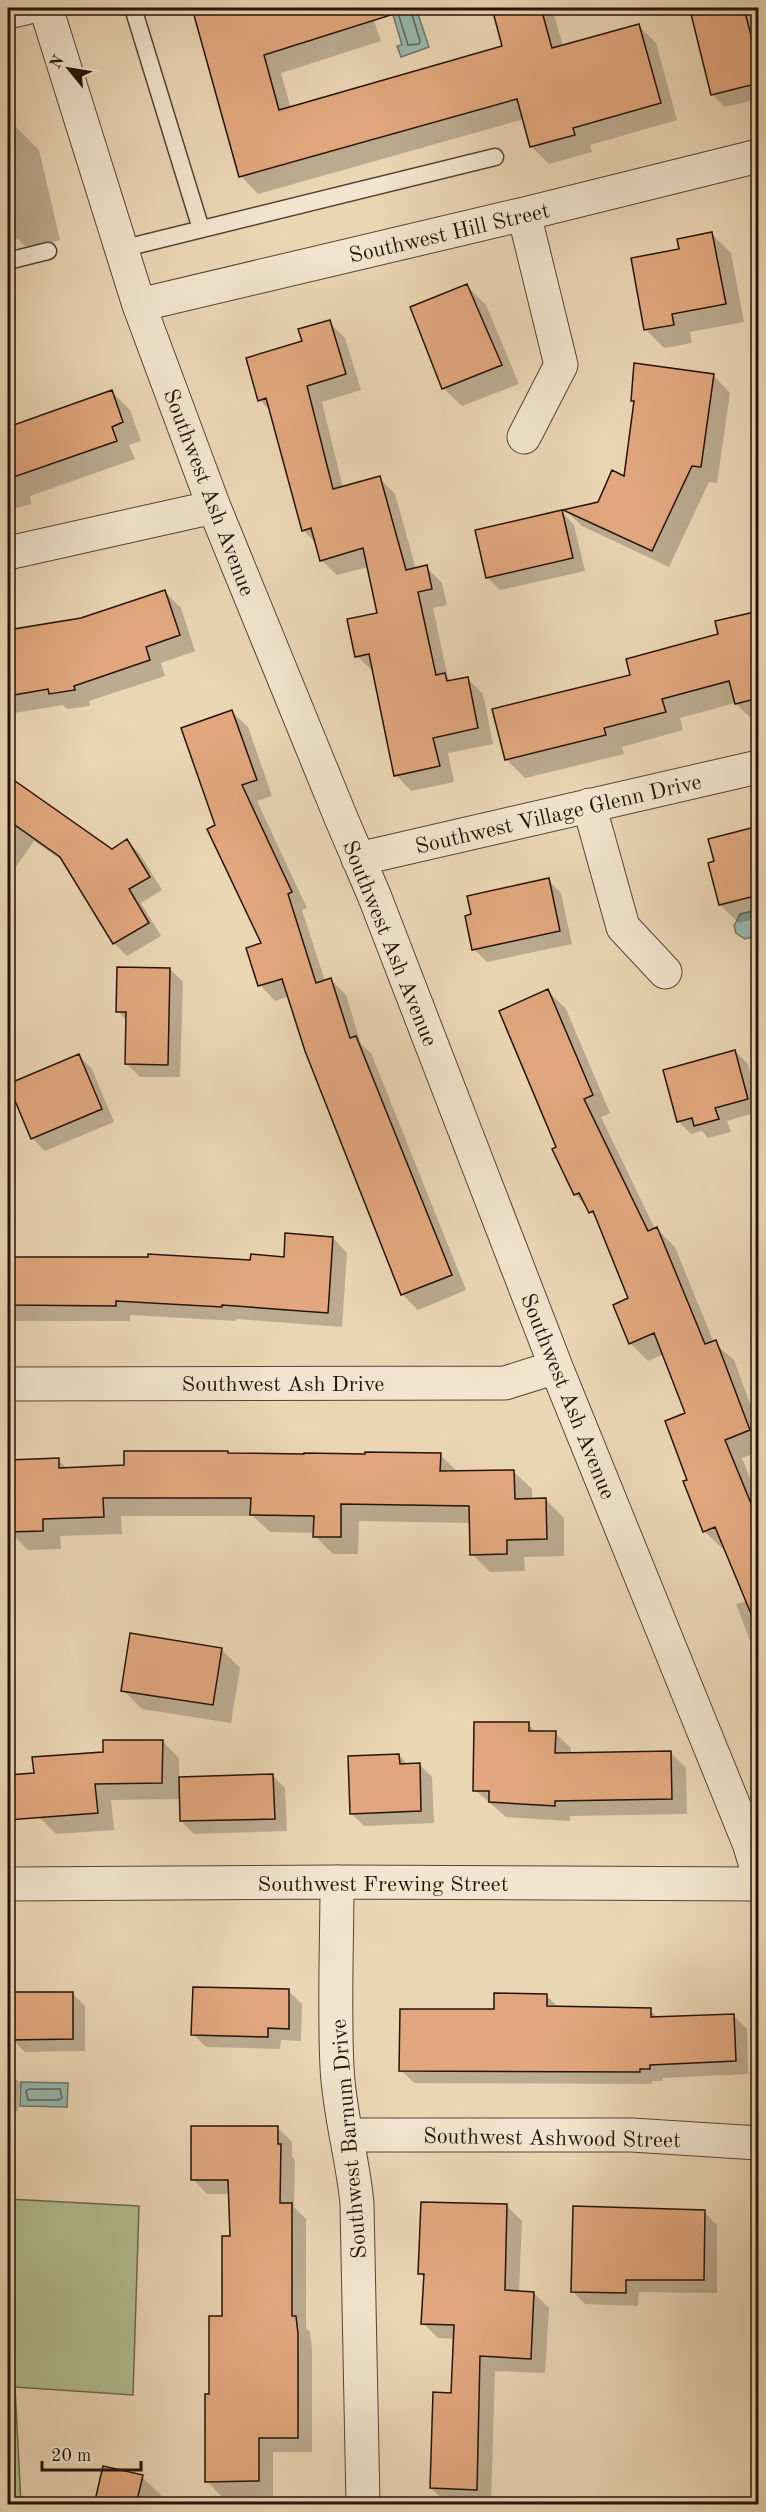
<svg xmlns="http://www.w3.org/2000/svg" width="766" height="2512" viewBox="0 0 766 2512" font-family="'Old Standard TT',serif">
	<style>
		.green { fill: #b3be90; stroke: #6c684c; stroke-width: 1.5 }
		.water { fill: #98b9af; stroke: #6a776d; stroke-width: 1.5 }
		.shadow { fill: #0003 }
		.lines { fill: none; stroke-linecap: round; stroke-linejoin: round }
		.shore { stroke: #5e665c; stroke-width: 1.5 }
		.building { fill: #e2a77e; stroke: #251309; stroke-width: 1.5 }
		.service-casing { stroke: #564434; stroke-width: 19 }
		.minor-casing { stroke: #564434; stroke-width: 35 }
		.service { stroke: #f2e4ce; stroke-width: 16 }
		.minor { stroke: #f2e4ce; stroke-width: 33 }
		.labels { text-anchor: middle; stroke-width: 6; stroke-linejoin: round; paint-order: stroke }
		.street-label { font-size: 22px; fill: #251309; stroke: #f2e4ce }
	</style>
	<rect width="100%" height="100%" fill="#ebd6b4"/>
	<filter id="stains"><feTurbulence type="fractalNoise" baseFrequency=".00333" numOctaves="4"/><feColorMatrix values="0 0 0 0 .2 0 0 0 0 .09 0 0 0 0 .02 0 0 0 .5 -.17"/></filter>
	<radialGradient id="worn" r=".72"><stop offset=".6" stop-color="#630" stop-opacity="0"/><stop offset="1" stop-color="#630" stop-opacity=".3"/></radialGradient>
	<path class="green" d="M8 2199 139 2206 133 2395 15 2387 21 2504H8Z"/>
	<path class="water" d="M391 8H416L429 47 401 57 397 46 402 45Z
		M758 910V935L745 939 736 933 734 926 740 914Z
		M21 2082 68 2083 67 2107 20 2106Z"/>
	<path class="shadow" d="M194 8H374L370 9 381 41 281 73 291 109 504 47 494 8H552L563 46 639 26 656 43 677 120 590 145 592 152 549 164 531 146 524 119 258 194 241 176Z
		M725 8H747L758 23V99L725 107 712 94 693 15Z
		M8 121H10L39 150 60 240 27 248 18 239 8 241Z
		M712 234 731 253 744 322 690 332 692 343 664 348 645 329 681 251Z
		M467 286 486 305 519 384 462 406 443 388Z
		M329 322 345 338 361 390 322 402 343 488 379 478 395 494 416 569 426 567 442 583 447 605 433 608 448 678 452 682 467 678 483 694 493 744 448 753 454 782 411 791 396 775 374 672 357 656 379 614 368 567 337 575 321 560 317 544 303 530 271 412 260 400 304 342Z
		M714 376 730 393 717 483 709 482 669 567 582 526 566 511 599 503 625 478 635 404 632 401Z
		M111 391 130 410 141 441 129 445 135 459 30 496 31 504 8 510V436L21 433Z
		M562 512 574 525 585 571 500 590 487 577Z
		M165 592 181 608 195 651 161 663 165 676 89 701 90 706 67 709 63 705 8 714V632L82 620Z
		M758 613V721L755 722 735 703 680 718 683 730 622 747 624 754 525 778 506 759 632 677 720 635Z
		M232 712 248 727 272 796 257 801 307 908 302 910 325 981 330 979 346 995 361 1044 371 1053 466 1290 418 1310 402 1294 289 996 275 1001 260 985 263 944 217 826Z
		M8 778 112 850 127 841 140 854 162 890 141 903 161 936 127 956 114 943 66 863 34 841 15 868 8 862Z
		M758 828V918L739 923 720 905 716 863Z
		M548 880 561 893 572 944 487 962 474 949Z
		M170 969 183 982 180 1077H140L127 1064 128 1021 117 1011Z
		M548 991 566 1009 610 1113 601 1117 655 1229H657L675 1247 714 1343 734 1360 758 1425V1452L742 1458 758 1499V1661L736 1604 746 1601 725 1548 723 1549 704 1531 689 1481 687 1414 664 1354 648 1361 630 1343V1299L598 1220 575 1194 558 1147Z
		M735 1051 748 1064 758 1112 727 1121 731 1132 708 1138 702 1131 691 1134 678 1121Z
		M79 1056 92 1069 114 1122 45 1151 32 1138Z
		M333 1238 347 1253 342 1327 236 1319V1321L130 1315V1321H8V1252L14 1259 252 1262 285 1258Z
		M229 1455H440L458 1472 513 1471 532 1489V1500H546L564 1518V1556L524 1557 525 1571 490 1572 472 1554 471 1523 359 1521 358 1554H333L315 1536V1533L270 1532 253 1516H121L122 1534 60 1536 61 1549 28 1550 11 1533H8V1462L58 1460 68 1469 126 1467Z
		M221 1649 240 1668 231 1723 142 1709 123 1690Z
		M528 1724 537 1733H555L571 1748V1754L671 1753 686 1768 687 1814 570 1816V1821L506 1817 475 1790Z
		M162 1741 179 1758V1779L272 1775 285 1788 287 1831 194 1834 181 1821V1799L111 1800 114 1830 56 1834 39 1817Z
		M399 1755 408 1765 419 1764 432 1777 434 1823 364 1826 351 1813Z
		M289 1991 302 2004 301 2041 281 2040 280 2049 206 2047 193 2034Z
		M72 1993 85 2006V2051L25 2052 12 2039Z
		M546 1995 559 2008 650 2010 659 2019 734 2016 747 2029 748 2074 663 2078V2081H652V2084L414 2083 401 2070 495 2011Z
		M8 2071 20 2083 18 2111H8Z
		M277 2127 292 2142V2157L295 2160 294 2207 306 2219V2328L310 2332 312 2349V2452H273V2496H221L207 2481 211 2395 223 2317 231 2237 230 2194H207L193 2179Z
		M507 2206 522 2221 519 2292 534 2293 549 2308 545 2373 495 2371 491 2504H443L442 2499 431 2488 453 2394 455 2339 438 2338 423 2323 425 2279 420 2273Z
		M704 2212 717 2225V2293L639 2292 638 2306 585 2304 572 2291Z
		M758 2227V2290L756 2287Z
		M142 2477 161 2495 158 2504H69L71 2496 96 2502Z"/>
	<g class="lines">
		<path class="shore" d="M398 13 408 45 419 44 420 41 410 8
			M29 2089H60L62 2098 59 2100H28L26 2091Z"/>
	</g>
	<path class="building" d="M192 8H396L397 13 264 55 279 110 502 46 492 8H541L552 48 639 24 661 103 573 128 575 135 530 147 517 99 239 177Z
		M719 8H744L759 67V83L711 95 691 14Z
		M712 232 726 304 672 314 674 325 644 330 631 258 679 249 677 239Z
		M467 284 502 365 442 389 410 307Z
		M330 320 346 374 307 386 333 489 380 476 406 570 427 565 432 589 418 592 436 675 445 673 447 681 468 677 478 728 433 738 440 766 394 776 369 654 355 657 347 619 377 613 363 548 320 561 311 528 302 531 266 398 258 401 246 358 302 341 298 329Z
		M634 363 714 374 701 467 692 466 652 551 563 510 598 502 612 470 624 476 634 401H631Z
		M112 390 123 422 112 427 117 441 8 479V427Z
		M562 510 573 558 486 578 475 530Z
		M165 590 180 635 146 647 150 660 74 686 75 690 49 694 48 689 8 696V630L81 618Z
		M759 611V698L735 704 729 681 662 699 666 712 604 728 606 735 505 760 492 709 630 675 626 659 718 634 715 621Z
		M232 710 257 780 242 785 292 892 288 894 316 983 331 978 350 1038 356 1036 452 1275 401 1295 305 1051 282 979 258 986 246 948 261 943 207 829 215 825 181 728Z
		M8 776 112 849 127 839 150 877 129 889 149 923 113 944 60 857 8 820Z
		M759 826V895L719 905 708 863 714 861 708 839Z
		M549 878 560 931 472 950 465 916 471 914 467 896Z
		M117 967 170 968 168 1065 125 1064 126 1012H116Z
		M548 989 593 1095 584 1099 648 1231 657 1227 705 1344 716 1340 750 1430 725 1440 759 1523V1633L715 1527 703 1532 683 1481 687 1480 665 1421 685 1413 654 1333 629 1344 613 1305 628 1298 593 1211 589 1213 579 1193 574 1195 552 1149 556 1147 499 1011Z
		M735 1050 748 1099 715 1108 719 1119 694 1126 692 1118 677 1122 663 1070Z
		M79 1054 102 1109 31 1139 8 1084Z
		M285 1233 333 1237 328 1313 222 1305V1307L116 1301V1306L8 1305V1257H148V1254L250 1260 251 1254 284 1257Z
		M124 1451H228V1453L304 1454V1453L365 1454V1452L441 1453 440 1471 514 1470 515 1499 546 1498 547 1539 507 1540V1554L470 1555 469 1506 341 1504V1537H313L314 1516 250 1515 251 1498H103L104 1517 43 1519V1531L8 1532V1460L59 1458V1468L124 1465Z
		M130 1633 222 1648 213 1705 121 1691Z
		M474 1722H529V1731H556L555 1753 671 1751 672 1799 555 1801V1806L489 1802V1791H473Z
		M103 1740H163L162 1783 95 1784 98 1813 8 1820V1775L34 1773 32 1757 103 1752Z
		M399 1754 400 1764 420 1763 421 1811 350 1814 348 1756Z
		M273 1774 275 1819 180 1821 179 1777Z
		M193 1987 289 1989V2029L268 2028V2037L191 2035Z
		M10 1992H73V2039L10 2040Z
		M494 1993 547 1994V2006L651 2008V2017L734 2014 736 2061 650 2065V2069H640V2072L399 2071 400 2009H494Z
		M191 2126H278V2144H281L280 2203H292V2316H296L298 2334V2438H259V2481L205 2482V2394H209V2316H222V2236H230L228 2180H191Z
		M421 2202 507 2204 505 2290 534 2292 531 2359 480 2356 477 2490 430 2488 433 2392 451 2393 454 2325 421 2324 424 2274H418Z
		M573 2206 705 2210 704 2280H626V2293L571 2292Z
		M103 2466 143 2475 136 2505H94Z"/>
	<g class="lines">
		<defs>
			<path id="service" d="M133 8 201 229
				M121 249 495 157
				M8 261 48 251"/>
			<path id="minor" d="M46 8 139 305 214 507 341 818 374 895 556 1367 749 1843 758 1872
				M8 12 26 8
				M524 214 561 365 524 437
				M139 305 524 214 758 156
				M8 553 214 507
				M589 805 623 927 665 972
				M358 859 758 767
				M8 1384 505 1383 556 1367
				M337 1882C337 1943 334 2006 337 2067 339 2114 353 2158 357 2204L363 2504
				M8 1884 337 1882 758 1884
				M346 2135H632L758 2143"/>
		</defs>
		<use href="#service" class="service-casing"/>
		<use href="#minor" class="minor-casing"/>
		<use href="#service" class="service"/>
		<use href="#minor" class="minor"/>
	</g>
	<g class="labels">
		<g class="street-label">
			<text transform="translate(449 232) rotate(-13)" y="8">Southwest Hill Street</text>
			<text transform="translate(210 492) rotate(69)" y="8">Southwest Ash Avenue</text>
			<text transform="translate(558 813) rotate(-13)" y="8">Southwest Village Glenn Drive</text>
			<text transform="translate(391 943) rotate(68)" y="8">Southwest Ash Avenue</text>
			<text x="283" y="1391">Southwest Ash Drive</text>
			<text transform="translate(569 1396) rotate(68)" y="8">Southwest Ash Avenue</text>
			<text x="383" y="1891">Southwest Frewing Street</text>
			<text transform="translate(552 2137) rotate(1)" y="8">Southwest Ashwood Street</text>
			<text transform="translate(348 2139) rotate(-95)" y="8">Southwest Barnum Drive</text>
		</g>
	</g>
	<rect width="766" height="2512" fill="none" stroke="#ebd6b4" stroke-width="30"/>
	<rect x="9" y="9" width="748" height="2494" fill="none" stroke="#251309" stroke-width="3"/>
	<rect x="15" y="15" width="736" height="2482" fill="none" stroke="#251309" stroke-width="1.5"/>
	<g transform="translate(69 69) rotate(300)" stroke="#f2e4ce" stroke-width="4.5" paint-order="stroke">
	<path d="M0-4.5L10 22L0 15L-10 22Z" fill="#251309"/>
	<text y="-9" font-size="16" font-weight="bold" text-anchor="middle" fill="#251309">N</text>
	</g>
	<path d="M42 2461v9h99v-9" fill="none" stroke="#251309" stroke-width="3"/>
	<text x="51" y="2461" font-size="18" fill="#251309" stroke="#f2e4ce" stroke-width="4.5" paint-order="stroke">20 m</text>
	<rect width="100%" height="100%" filter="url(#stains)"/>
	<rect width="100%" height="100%" fill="url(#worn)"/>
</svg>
